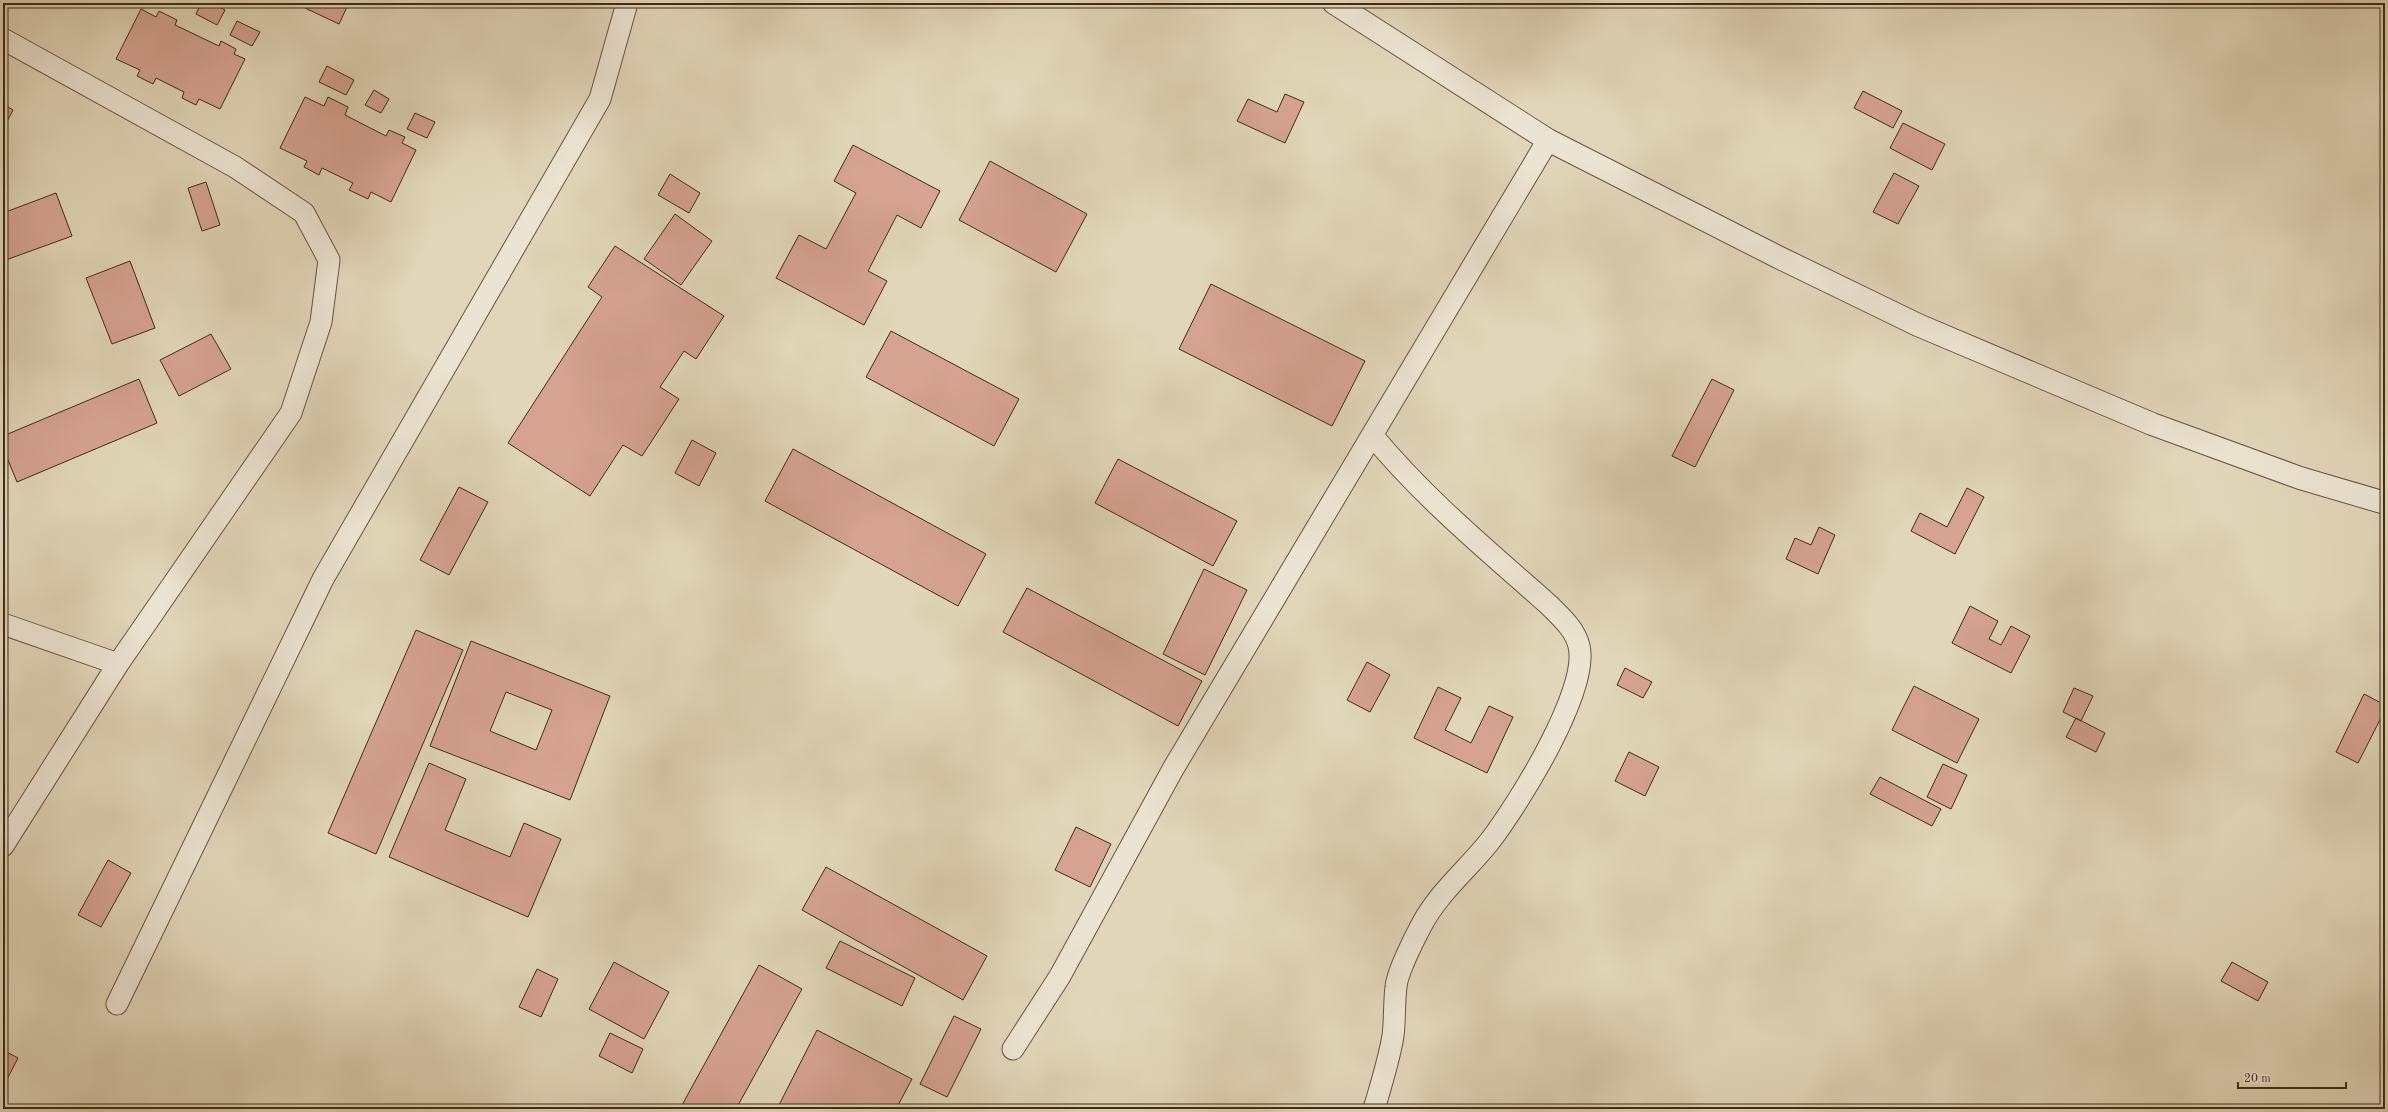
<svg xmlns="http://www.w3.org/2000/svg" width="2388" height="1112" viewBox="0 0 2388 1112" font-family="'Old Standard TT',serif">
	<style>
		.building { fill: #d6a393; stroke: #3f2c19; fill-rule: evenodd }
		.lines { fill: none; stroke-linecap: round; stroke-linejoin: round }
		.lane-casing { stroke: #685641; stroke-width: 23 }
		.street-casing { stroke: #685641; stroke-width: 24 }
		.lane { stroke: #ece4d2; stroke-width: 21 }
		.street { stroke: #ece4d2; stroke-width: 22 }
	</style>
	<rect width="100%" height="100%" fill="#e1d6b9"/>
	<filter id="stains"><feTurbulence type="fractalNoise" baseFrequency=".005" numOctaves="4"/><feColorMatrix values="0 0 0 0 .2 0 0 0 0 .09 0 0 0 0 .02 0 0 0 .5 -.17"/></filter>
	<radialGradient id="worn" r=".72"><stop offset=".6" stop-color="#630" stop-opacity="0"/><stop offset="1" stop-color="#630" stop-opacity=".3"/></radialGradient>
	<path class="building" d="M201 3H212L225 10 217 25 196 14Z
		M307 3H344L348 5 339 24 305 8Z
		M141 9 156 17 159 11 177 20 175 25 219 46 221 41 236 49 234 54 245 59 220 109 199 99 196 105 182 98 184 92 156 78 153 84 137 76 140 70 116 59Z
		M237 21 260 32 252 46 230 35Z
		M327 66 354 80 346 95 319 82Z
		M374 90 389 99 381 113 365 105Z
		M1863 91 1902 111 1893 128 1854 108Z
		M1285 94 1304 102 1285 143 1237 121 1248 99 1277 112Z
		M305 97 324 106 328 97 348 107 345 115 386 136 389 130 405 137 402 143 416 150 391 202 371 192 368 199 349 190 353 183 322 168 319 175 304 167 307 161 280 148Z
		M3 104 13 110 3 129Z
		M415 113 435 122 427 138 407 129Z
		M1903 123 1945 144 1932 170 1890 148Z
		M853 145 940 191 921 228 897 215 868 271 887 281 864 325 776 278 799 235 826 249 856 193 834 181Z
		M990 161 1087 214 1056 272 959 220Z
		M1894 173 1919 186 1898 224 1873 212Z
		M670 174 700 193 689 213 658 195Z
		M206 182 220 225 202 231 188 188Z
		M56 193 72 236 3 261V213Z
		M675 214 712 241 681 285 644 259Z
		M615 246 724 316 696 359 684 351 660 387 679 399 642 456 623 445 590 496 508 443 602 297 588 287Z
		M130 261 155 328 112 344 86 278Z
		M1211 284 1365 361 1332 426 1179 349Z
		M891 331 1019 399 994 446 866 377Z
		M211 334 231 369 179 396 160 360Z
		M139 379 157 423 17 482 3 448V436Z
		M1712 379 1734 390 1695 467 1672 456Z
		M692 440 716 453 699 486 675 473Z
		M793 449 986 554 958 606 765 501Z
		M1118 459 1237 521 1213 566 1095 503Z
		M459 487 488 502 449 575 420 560Z
		M1967 488 1984 497 1955 554 1911 531 1920 513 1947 527Z
		M1819 527 1835 535 1818 574 1786 559 1795 538 1811 545Z
		M1204 569 1247 590 1205 675 1163 654Z
		M1027 588 1202 681 1178 726 1003 632Z
		M1970 606 1998 621 1989 639 2001 645 2011 626 2030 636 2011 673 1952 643Z
		M416 630 463 650 376 854 328 833Z
		M471 641 610 696 570 800 430 746ZM506 692 552 710 536 750 490 731Z
		M1367 662 1390 675 1370 712 1347 700Z
		M1625 668 1652 682 1643 698 1617 685Z
		M1914 686 1979 719 1957 763 1892 730Z
		M1438 687 1461 698 1445 730 1471 743 1489 706 1513 717 1487 773 1414 738Z
		M2074 688 2093 696 2081 721 2063 712Z
		M2364 694 2385 705V710L2358 763 2336 752Z
		M2076 718 2105 733 2096 752 2066 737Z
		M1629 752 1659 767 1645 796 1615 781Z
		M429 763 466 779 445 830 510 857 524 823 561 839 528 917 389 857Z
		M1943 764 1967 775 1951 809 1927 797Z
		M1880 777 1941 809 1932 826 1870 794Z
		M1076 827 1111 844 1090 887 1055 870Z
		M108 860 131 873 101 927 78 915Z
		M826 867 987 956 963 1000 802 910Z
		M840 941 915 978 902 1006 826 968Z
		M614 962 669 992 644 1039 589 1009Z
		M2232 962 2268 982 2258 1001 2221 981Z
		M759 965 802 989 736 1109H690L682 1105Z
		M537 969 558 979 541 1017 519 1007Z
		M954 1016 981 1029 947 1097 920 1084Z
		M817 1030 912 1079 896 1109H777Z
		M610 1033 643 1049 632 1073 599 1056Z
		M3 1050 18 1058 3 1087Z"/>
	<g class="lines">
		<defs>
			<path id="lane" d="M3 39 235 167 304 213 329 260 321 322 291 413 118 664 3 846
				M1372 435C1425 499 1487 550 1549 605 1561 617 1575 629 1579 646 1590 690 1517 806 1490 841 1467 870 1438 893 1421 926 1414 939 1397 973 1396 987 1394 1003 1395 1020 1393 1036 1389 1060 1381 1085 1374 1109
				M3 624 118 664
				M117 1004 323 579 600 99 627 3
				M1013 1049 1060 976 1173 769 1548 140"/>
			<path id="street" d="M1334 3 1548 140 1778 257 1918 325 2152 424 2300 478 2385 503"/>
		</defs>
		<use href="#lane" class="lane-casing"/>
		<use href="#street" class="street-casing"/>
		<use href="#lane" class="lane"/>
		<use href="#street" class="street"/>
	</g>
	<rect width="2388" height="1112" fill="none" stroke="#e1d6b9" stroke-width="16"/>
	<rect x="4" y="4" width="2380" height="1104" fill="none" stroke="#3f2c19" stroke-width="2"/>
	<rect x="8" y="8" width="2372" height="1096" fill="none" stroke="#3f2c19"/>
	<path d="M2238 1082v6h108v-6" fill="none" stroke="#3f2c19" stroke-width="2"/>
	<text x="2244" y="1082" font-size="12" fill="#3f2c19" stroke="#ece4d2" stroke-width="3" paint-order="stroke">20 m</text>
	<rect width="100%" height="100%" filter="url(#stains)"/>
	<rect width="100%" height="100%" fill="url(#worn)"/>
</svg>
